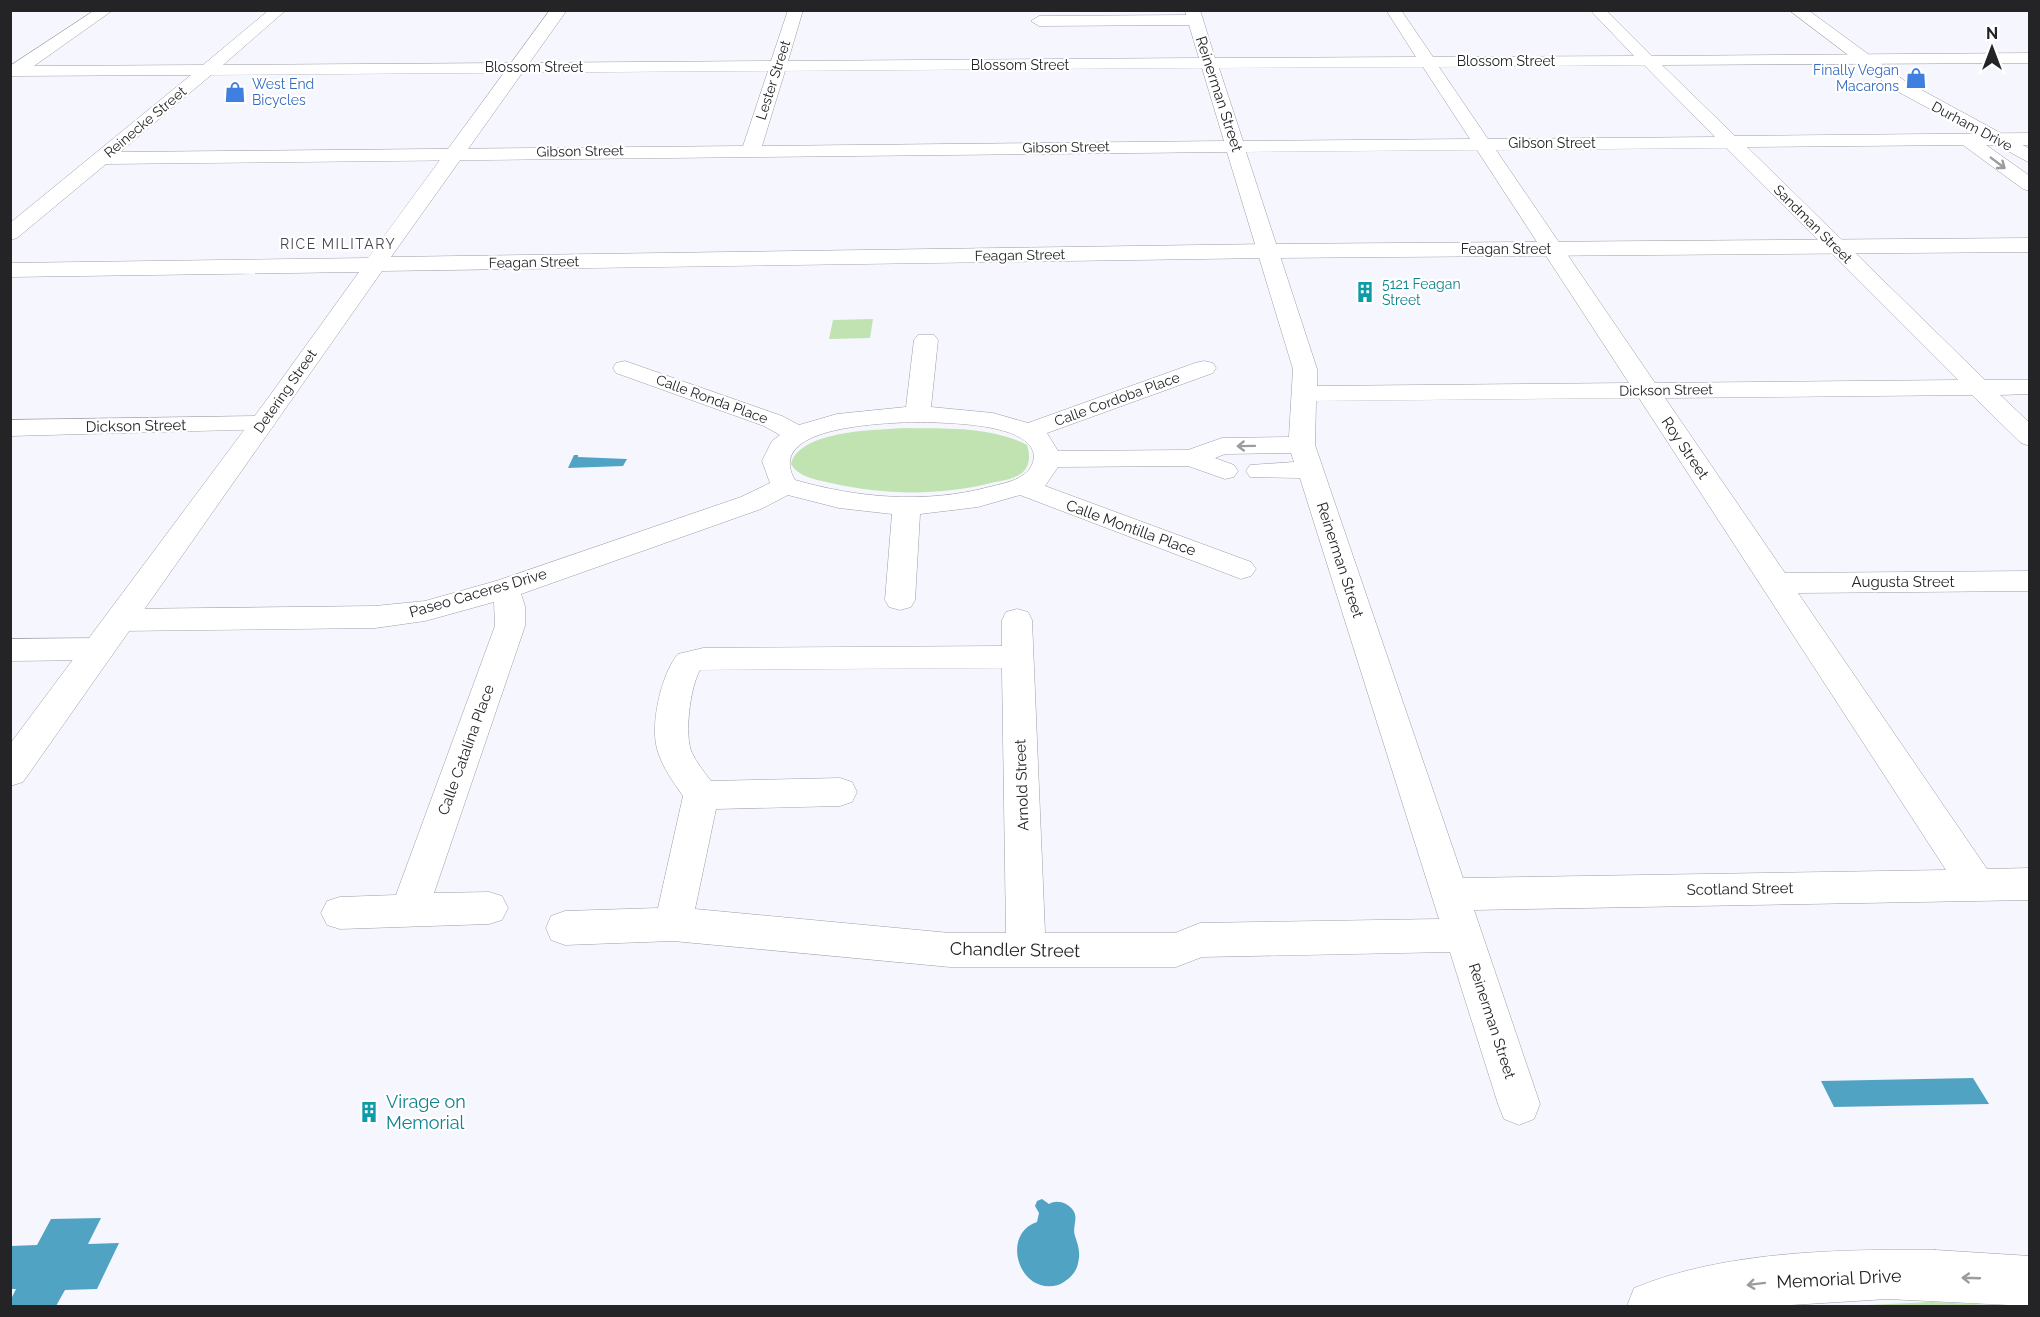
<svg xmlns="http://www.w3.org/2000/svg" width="2040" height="1317" viewBox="0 0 2040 1317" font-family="Raleway,sans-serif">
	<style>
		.green { fill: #c0e3b1 }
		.water { fill: #51a3c4 }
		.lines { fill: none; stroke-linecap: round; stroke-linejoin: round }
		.minor-casing { stroke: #9d9da5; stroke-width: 1 }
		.tertiary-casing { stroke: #9d9da5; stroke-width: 1 }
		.primary-casing { stroke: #9d9da5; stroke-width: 1 }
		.minor { fill: #fff; fill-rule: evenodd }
		.tertiary { fill: #fff; fill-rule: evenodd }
		.primary { fill: #fff; fill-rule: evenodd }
		.oneway { stroke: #9c9c9e }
		.labels { text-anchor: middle; stroke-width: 4.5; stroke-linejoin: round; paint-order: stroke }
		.far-street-label { font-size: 14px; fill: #242427; stroke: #fff }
		.far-shop-label { font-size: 14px; fill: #366cbe; stroke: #fff; text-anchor: end }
		.far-neighbourhood-label { font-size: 14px; letter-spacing: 1.5px; fill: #45454d; stroke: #fff }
		.far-culture-label { font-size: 14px; fill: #0d838f; stroke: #fff; text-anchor: start }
		.street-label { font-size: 15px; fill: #242427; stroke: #fff }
		.near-street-label { font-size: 18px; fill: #242427; stroke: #fff }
		.near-culture-label { font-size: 18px; fill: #0d838f; stroke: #fff; text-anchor: start }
	</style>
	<rect width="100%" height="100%" fill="#f6f6fe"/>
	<path class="green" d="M873 319 870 338 829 339 833 320Z
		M906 428C947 429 990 426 1027 445 1031 457 1030 470 1017 476 1010 480 999 481 991 483 938 496 884 495 831 483 817 480 798 477 791 464 800 430 876 430 906 428Z
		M1931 1302 2013 1306H1846Z"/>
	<path class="water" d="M574 455H578V457L627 459 623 466 568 468Z
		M1973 1078 1989 1104 1834 1107 1821 1081Z
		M1042 1199 1049 1204C1054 1201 1060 1201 1066 1204 1083 1214 1071 1225 1075 1236 1079 1248 1081 1254 1077 1267 1074 1275 1066 1282 1058 1285 1019 1296 1000 1234 1037 1222L1039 1213 1035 1206 1037 1201Z
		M101 1218 88 1244 119 1243 97 1289 65 1290 56 1306H11V1299L16 1289H11V1246L37 1245 51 1219Z"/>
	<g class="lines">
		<defs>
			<path id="minor" d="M95 10H113L34 66 203 65 269 10H286L223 65 771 61 788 10H803L788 61 1199 58 1189 25 1039 26 1031 21 1039 16 1186 15 1185 10H1200L1215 58 1416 57 1386 10H1401L1433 57 1634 56 1590 10H1606L1652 56 2030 53V63L1662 65 1735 136 2030 133V145H1986L2030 176V191L2023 189 1963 145 1747 147 1985 380H2030V394L2000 395 2030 423V446L2021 443 1972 395 1665 398 1785 573 2030 571V591L1798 593 1987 869 2030 868V900L1474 910 1540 1104 1534 1119 1519 1125 1504 1119 1498 1104 1450 952 1202 957 1176 967H950L673 941 565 945 551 940 546 928 551 916 565 911 658 908 683 796C674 783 663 768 658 752 649 727 661 674 678 654L703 648 1002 646V620L1006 612 1017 609 1028 612 1032 620 1045 933H1175L1200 923 1439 919 1300 478 1250 477 1246 471 1250 465 1294 462 1291 453 1225 454 1215 458 1234 465 1238 471 1234 477 1225 479 1188 466 1058 467 1045 486 1251 562 1256 569 1251 576 1241 579 1020 495 978 507 920 514 915 600 911 607 900 610 889 607 885 600 892 514 839 508 788 495 761 509 521 594 525 606V626L434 893 489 892 502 896 508 908 502 920 489 924 340 929 327 925 321 913 327 901 340 897 396 895 495 626 494 602 425 621 375 628 120 631 109 628 105 620 109 612 120 609 375 606 425 601 496 581 741 497 770 483 762 461 772 441 780 435 764 426 616 373 613 368 616 363 625 361 782 416 799 425 837 414 906 407 914 340 918 335H934L938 340 931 407 993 413 1028 423 1195 363 1204 361 1213 363 1216 368 1213 373 1047 433 1058 451 1188 450 1222 438 1289 437 1293 369 1227 152 106 164 17 238 10 240V223L191 75 10 76V66ZM1644 65 1715 137 1488 139 1439 67ZM1423 67 1470 139 1243 141 1219 68ZM1202 68 1224 141 762 146 785 71ZM768 71 743 146 120 152 211 75ZM1726 148 1958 380 1655 383 1496 150ZM1477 150 1629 383 1317 386V369L1246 152ZM1639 398 1946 870 1463 878 1315 445 1316 401ZM918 422C943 423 1031 422 1034 456 1034 463 1029 472 1023 475 1014 482 1000 484 989 487 925 504 858 498 795 480 763 425 888 423 918 422ZM1002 668 1006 933H950L695 909 716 809 840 806 852 802 857 792 852 782 840 778 711 781C704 772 697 763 692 753 684 736 690 687 700 670Z
				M262 416 271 419 275 424 271 429 10 436V420Z
				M99 638 110 641 115 649 110 657 99 660 10 661V639Z"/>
			<path id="tertiary" d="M550 10H567L391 257 1269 244 2030 238V252L1269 258 382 271 23 782 10 786V744L271 394 359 272 10 277V263L368 258Z
				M1935 1250 2030 1256V1306L1887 1299 1776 1306H1627L1634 1288C1724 1251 1839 1249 1935 1250Z"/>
			<path id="primary" d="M1789 10H1808L1905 81 2030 149V163L1893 89Z"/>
		</defs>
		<use href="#minor" class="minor-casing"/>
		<use href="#tertiary" class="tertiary-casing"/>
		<use href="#primary" class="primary-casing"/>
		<use href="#minor" class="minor"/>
		<use href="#tertiary" class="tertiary"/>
		<use href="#primary" class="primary"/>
	</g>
	<defs><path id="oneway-shaft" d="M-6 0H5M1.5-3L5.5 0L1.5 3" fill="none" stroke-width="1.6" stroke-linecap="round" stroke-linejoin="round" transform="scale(1.5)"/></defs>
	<g class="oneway">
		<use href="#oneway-shaft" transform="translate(1998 163) rotate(37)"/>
		<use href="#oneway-shaft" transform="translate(1246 446) rotate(179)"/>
		<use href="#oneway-shaft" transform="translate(1971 1278) rotate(-178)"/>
		<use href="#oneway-shaft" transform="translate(1756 1284) rotate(173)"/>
	</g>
	<defs>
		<symbol id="shop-bare" viewBox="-9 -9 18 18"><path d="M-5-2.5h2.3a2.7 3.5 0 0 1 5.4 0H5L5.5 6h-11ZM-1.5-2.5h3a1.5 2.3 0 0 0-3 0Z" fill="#3f7fe0" stroke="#fff" stroke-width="2.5" paint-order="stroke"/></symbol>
		<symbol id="building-bare" viewBox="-9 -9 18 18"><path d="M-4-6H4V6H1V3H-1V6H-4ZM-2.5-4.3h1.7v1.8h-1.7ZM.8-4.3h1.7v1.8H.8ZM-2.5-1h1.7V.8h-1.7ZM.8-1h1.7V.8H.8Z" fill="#0f9aa8" stroke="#fff" stroke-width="2.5" paint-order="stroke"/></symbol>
	</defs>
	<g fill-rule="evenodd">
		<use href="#shop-bare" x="1901" y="63" width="30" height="30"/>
		<use href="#shop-bare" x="220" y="77" width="30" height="30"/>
		<use href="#building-bare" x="1350" y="277" width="30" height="30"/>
		<use href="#building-bare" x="354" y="1097" width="30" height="30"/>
	</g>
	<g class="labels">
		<g class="far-street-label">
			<text x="1506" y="66">Blossom Street</text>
			<text x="1020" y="70">Blossom Street</text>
			<text x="534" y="72">Blossom Street</text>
			<text transform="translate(773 80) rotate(-72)" y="5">Lester Street</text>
			<text transform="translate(145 122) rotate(-40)" y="5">Reinecke Street</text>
			<text transform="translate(1972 126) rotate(28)" y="5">Durham Drive</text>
			<text x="1552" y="148">Gibson Street</text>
			<text transform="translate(1066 147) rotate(-1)" y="5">Gibson Street</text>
			<text transform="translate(580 151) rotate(-1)" y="5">Gibson Street</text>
			<text transform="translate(1813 224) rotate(45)" y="5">Sandman Street</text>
			<text x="1506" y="254">Feagan Street</text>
			<text transform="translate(1020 255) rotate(-1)" y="5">Feagan Street</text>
			<text transform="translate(534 262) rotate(-1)" y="5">Feagan Street</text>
			<text transform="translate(1666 390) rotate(-1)" y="5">Dickson Street</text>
			<text transform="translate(285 391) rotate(-55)" y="5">Detering Street</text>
			<text transform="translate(712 399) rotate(20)" y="5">Calle Ronda Place</text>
			<text transform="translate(1117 399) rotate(-20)" y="5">Calle Cordoba Place</text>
		</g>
		<g class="far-shop-label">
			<text x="1899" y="75">Finally Vegan<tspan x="1899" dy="16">Macarons</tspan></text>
			<text x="252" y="89" text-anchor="start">West End<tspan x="252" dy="16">Bicycles</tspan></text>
		</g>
		<g class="far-neighbourhood-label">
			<text x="338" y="249">RICE MILITARY</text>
		</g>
		<g class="far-culture-label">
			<text x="1382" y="289">5121 Feagan<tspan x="1382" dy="16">Street</tspan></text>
		</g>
		<g class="street-label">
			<text transform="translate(1219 94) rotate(72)" y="5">Reinerman Street</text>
			<text transform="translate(136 426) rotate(-1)" y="5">Dickson Street</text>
			<text transform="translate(1685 448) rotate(56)" y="5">Roy Street</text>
			<text transform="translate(1131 528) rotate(20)" y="5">Calle Montilla Place</text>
			<text transform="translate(1340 560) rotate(72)" y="5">Reinerman Street</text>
			<text x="1903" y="587">Augusta Street</text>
			<text transform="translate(478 593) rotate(-16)" y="5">Paseo Caceres Drive</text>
			<text transform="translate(466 750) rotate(-70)" y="5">Calle Catalina Place</text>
			<text transform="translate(1022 785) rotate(-92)" y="5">Arnold Street</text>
			<text transform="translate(1740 889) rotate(-1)" y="5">Scotland Street</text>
			<text transform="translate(1492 1021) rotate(72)" y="5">Reinerman Street</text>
		</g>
		<g class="near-street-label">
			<text transform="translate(1015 950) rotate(1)" y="6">Chandler Street</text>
			<text transform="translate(1839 1279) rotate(-3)" y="6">Memorial Drive</text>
		</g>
		<g class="near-culture-label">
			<text x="386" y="1108">Virage on<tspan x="386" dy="21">Memorial</tspan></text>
		</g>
	</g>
	<rect width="2040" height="1317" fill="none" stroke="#242427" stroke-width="24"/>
	<g transform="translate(1992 48)" stroke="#ffffff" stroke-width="4.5" paint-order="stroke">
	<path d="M0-4.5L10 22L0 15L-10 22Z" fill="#242427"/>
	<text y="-9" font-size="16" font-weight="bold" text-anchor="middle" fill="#242427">N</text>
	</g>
</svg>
